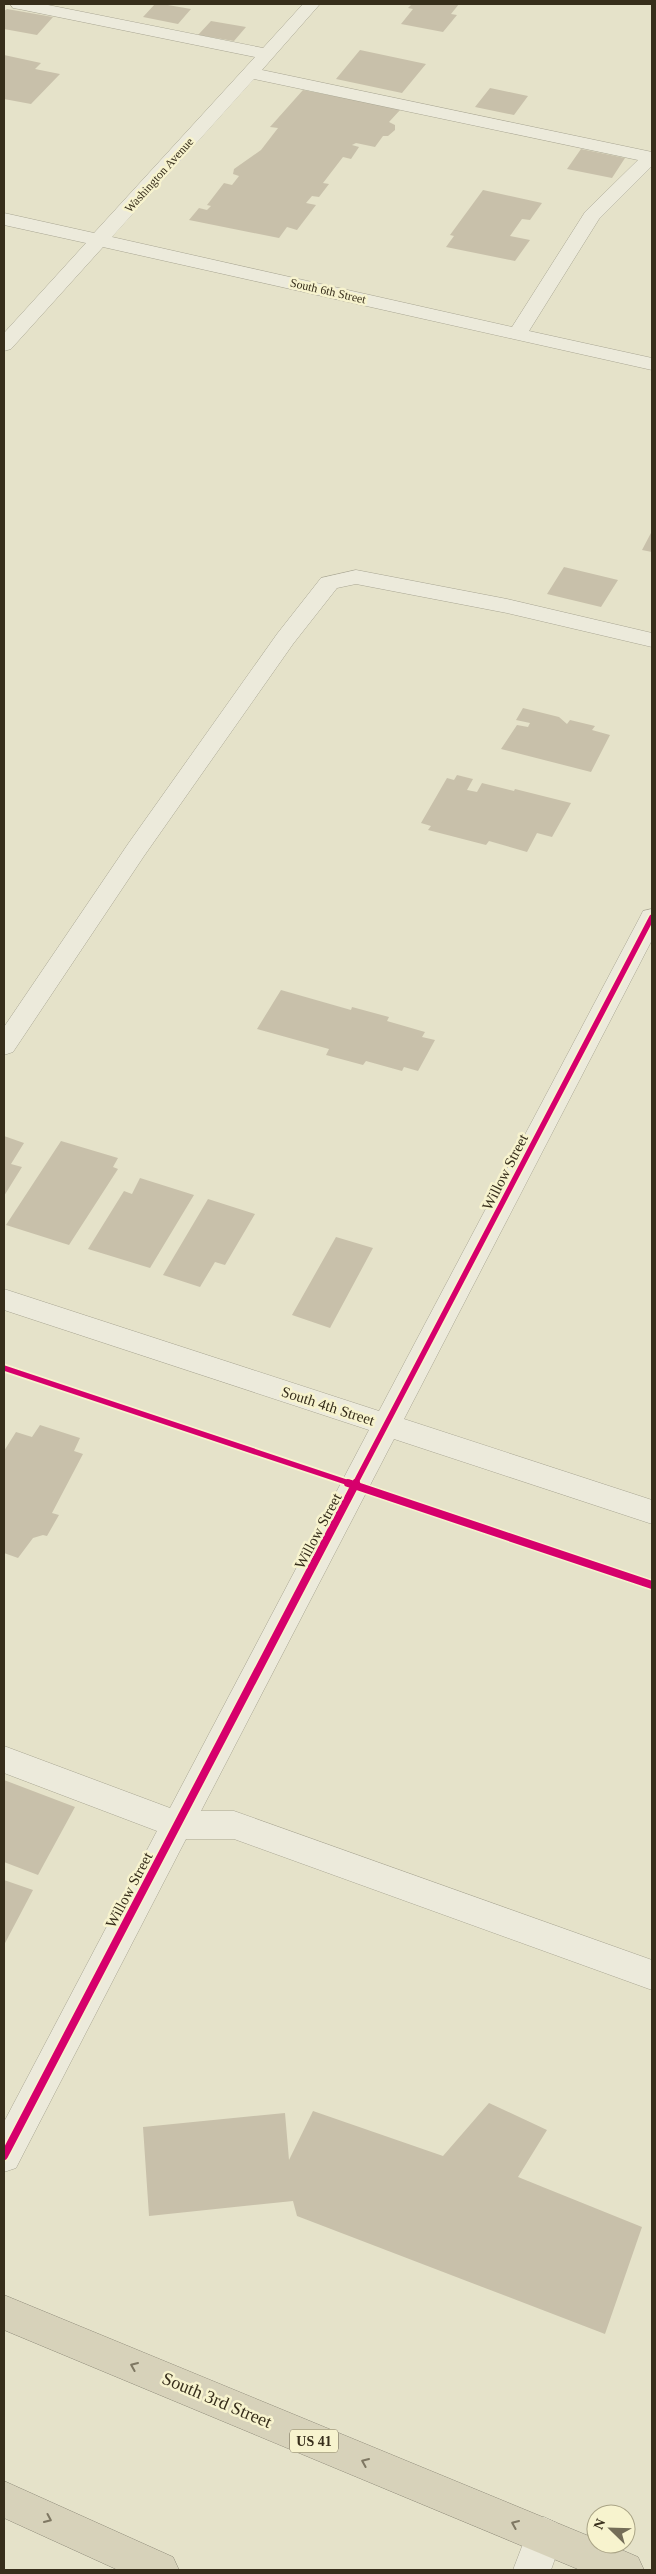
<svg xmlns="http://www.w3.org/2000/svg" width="656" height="2574" viewBox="0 0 656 2574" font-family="Georgia,serif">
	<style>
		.building { fill: #c8c0aa }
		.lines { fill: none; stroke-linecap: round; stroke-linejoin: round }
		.minor-casing { stroke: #a9a693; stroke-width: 1 }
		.highway-casing { stroke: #8f8b7a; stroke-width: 1 }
		.minor { fill: #eceadb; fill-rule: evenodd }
		.highway { fill: #d7d2ba; fill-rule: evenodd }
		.cycleway-far1-casing { stroke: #f7f3ce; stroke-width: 9 }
		.cycleway-casing { stroke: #f7f3ce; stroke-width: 11 }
		.cycleway-far1 { stroke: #d6006c; stroke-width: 5.5 }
		.cycleway { stroke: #d6006c; stroke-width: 8 }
		.oneway { stroke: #7f7863 }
		.labels { text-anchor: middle; stroke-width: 5; stroke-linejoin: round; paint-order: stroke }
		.far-street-label { font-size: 12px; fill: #372e1b; stroke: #f7f3ce }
		.shield { fill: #f7f3ce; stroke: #716951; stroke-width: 1 }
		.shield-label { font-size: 14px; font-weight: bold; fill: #372e1b }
		.street-label { font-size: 15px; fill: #372e1b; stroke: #f7f3ce }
		.near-street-label { font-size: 18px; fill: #372e1b; stroke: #f7f3ce }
	</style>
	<rect width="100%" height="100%" fill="#e5e2c9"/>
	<path class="building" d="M155 4H162L191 9 178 24 143 17Z
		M412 4H459L451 14 457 15 443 32 401 24 413 9 408 8Z
		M7 9 53 17 37 35 4 29V11Z
		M211 21 246 27 234 41 198 35Z
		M360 50 426 64 402 93 336 79Z
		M4 55 41 63 35 69 60 74 31 104 4 99Z
		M490 88 528 96 514 115 475 107Z
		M303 90 401 109 389 122 395 125V130L388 136H383L375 147 356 143 352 145 359 147 351 159 343 157 323 183 329 184 319 197 312 196 306 203 316 205 297 230 287 227 279 238 189 220 199 208 207 210 211 206 207 205 224 183 232 185 239 176 233 174 234 169 261 150 278 128 270 127Z
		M581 149 625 158 612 178 567 169Z
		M483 190 542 203 530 220 522 219 510 236 530 240 515 261 446 247 454 236 450 235Z
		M652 531V552L642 550Z
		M564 567 618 580 601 607 547 594Z
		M523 708 559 717 567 724 570 720 595 726 592 730 610 735 591 772 501 749 517 725 528 727 530 723 516 720Z
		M457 775 473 779 467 790 477 792 482 783 514 791 515 789 571 803 552 837 537 833 527 852 489 841 486 845 428 830 431 826 421 823 447 778 454 780Z
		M281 990 351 1010 352 1007 389 1017 387 1021 425 1032 422 1037 435 1040 418 1071 404 1067 402 1071 366 1061 363 1065 326 1055 329 1049 257 1029Z
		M4 1136 24 1143 11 1164 22 1167 4 1196Z
		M61 1141 118 1158 113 1167 118 1169 69 1245 6 1225Z
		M140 1178 194 1195 150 1268 88 1249 124 1191 132 1194Z
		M208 1199 255 1214 225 1265 215 1262 200 1287 163 1275Z
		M336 1237 373 1248 330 1328 292 1315Z
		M40 1425 80 1438 74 1451 83 1454 52 1513 59 1515 47 1536 43 1535 33 1538 18 1558 4 1553V1451L16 1432 32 1437Z
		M4 1780 75 1807 38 1875 4 1862Z
		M4 1880 33 1890 4 1945Z
		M489 2103 547 2130 518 2177 642 2227 605 2334 297 2216 293 2201 149 2216 143 2127 285 2113 289 2160 313 2111 443 2156Z"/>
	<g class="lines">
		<defs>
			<path id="minor" d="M10 4H43L263 48 303 4H320L262 70 652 152V166L599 219 529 331 652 358V370L103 247 11 349 4 351V333L86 243 4 225V213L94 233 255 57 19 9 13 8ZM254 79 638 160 585 212 512 327 112 237Z
				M356 570 507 599 652 633V647L507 613 356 584 337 588 293 644 144 856 13 1052 4 1055V1027L128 844 277 634 321 578Z
				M652 909V940L404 1419 652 1500V1524L394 1439 201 1811H234L652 1960V1990L234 1839H186L16 2168 4 2172V2122L157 1831 4 1773V1746L170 1808 369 1430 4 1310V1289L379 1411 640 917 643 911Z
				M544 2517 557 2523 563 2536 551 2570H513L531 2523Z"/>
			<path id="highway" d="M4 2295 596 2539V2544H608L638 2557 644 2570H580L4 2330Z
				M4 2481 173 2557 179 2570H118L4 2518Z"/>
		</defs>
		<use href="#minor" class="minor-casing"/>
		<use href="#highway" class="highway-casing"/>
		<use href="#minor" class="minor"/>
		<use href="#highway" class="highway"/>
		<defs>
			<path id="cycleway-far1" d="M4 1368 352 1484
				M355 1484 652 917"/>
			<path id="cycleway" d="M348 1483 652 1585
				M4 2156 356 1483"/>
		</defs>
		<use href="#cycleway-far1" class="cycleway-far1-casing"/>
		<use href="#cycleway" class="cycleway-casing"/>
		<use href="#cycleway-far1" class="cycleway-far1"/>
		<use href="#cycleway" class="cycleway"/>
	</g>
	<defs><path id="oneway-chevron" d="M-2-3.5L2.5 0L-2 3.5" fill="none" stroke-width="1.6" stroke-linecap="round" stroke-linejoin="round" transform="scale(1.25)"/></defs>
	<g class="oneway">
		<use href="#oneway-chevron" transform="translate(134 2366) rotate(-157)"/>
		<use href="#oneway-chevron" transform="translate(365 2462) rotate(-157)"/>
		<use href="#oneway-chevron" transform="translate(48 2519) rotate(24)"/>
		<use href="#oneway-chevron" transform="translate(515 2524) rotate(-157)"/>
	</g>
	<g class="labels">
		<g class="far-street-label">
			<text transform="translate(159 175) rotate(-48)" y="4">Washington Avenue</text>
			<text transform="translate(328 291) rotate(13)" y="4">South 6th Street</text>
		</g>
		<rect class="shield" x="290" y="2429.5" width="48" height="23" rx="4"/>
		<g class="shield-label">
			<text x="314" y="2446">US 41</text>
		</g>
		<g class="street-label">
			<text transform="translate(505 1172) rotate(-63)" y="5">Willow Street</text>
			<text transform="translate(328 1406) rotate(18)" y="5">South 4th Street</text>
			<text transform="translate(318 1531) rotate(-62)" y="5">Willow Street</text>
			<text transform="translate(129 1890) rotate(-62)" y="5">Willow Street</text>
		</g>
		<g class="near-street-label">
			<text transform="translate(217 2400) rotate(23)" y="6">South 3rd Street</text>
		</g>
	</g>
	<rect width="656" height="2574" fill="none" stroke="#372e1b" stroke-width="10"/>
	<g transform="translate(611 2529) rotate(293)"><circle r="24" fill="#f7f3ce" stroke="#aaa486"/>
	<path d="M0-4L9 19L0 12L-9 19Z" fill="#746d58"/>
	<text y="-8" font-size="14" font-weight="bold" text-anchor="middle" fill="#372e1b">N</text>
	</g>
</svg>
